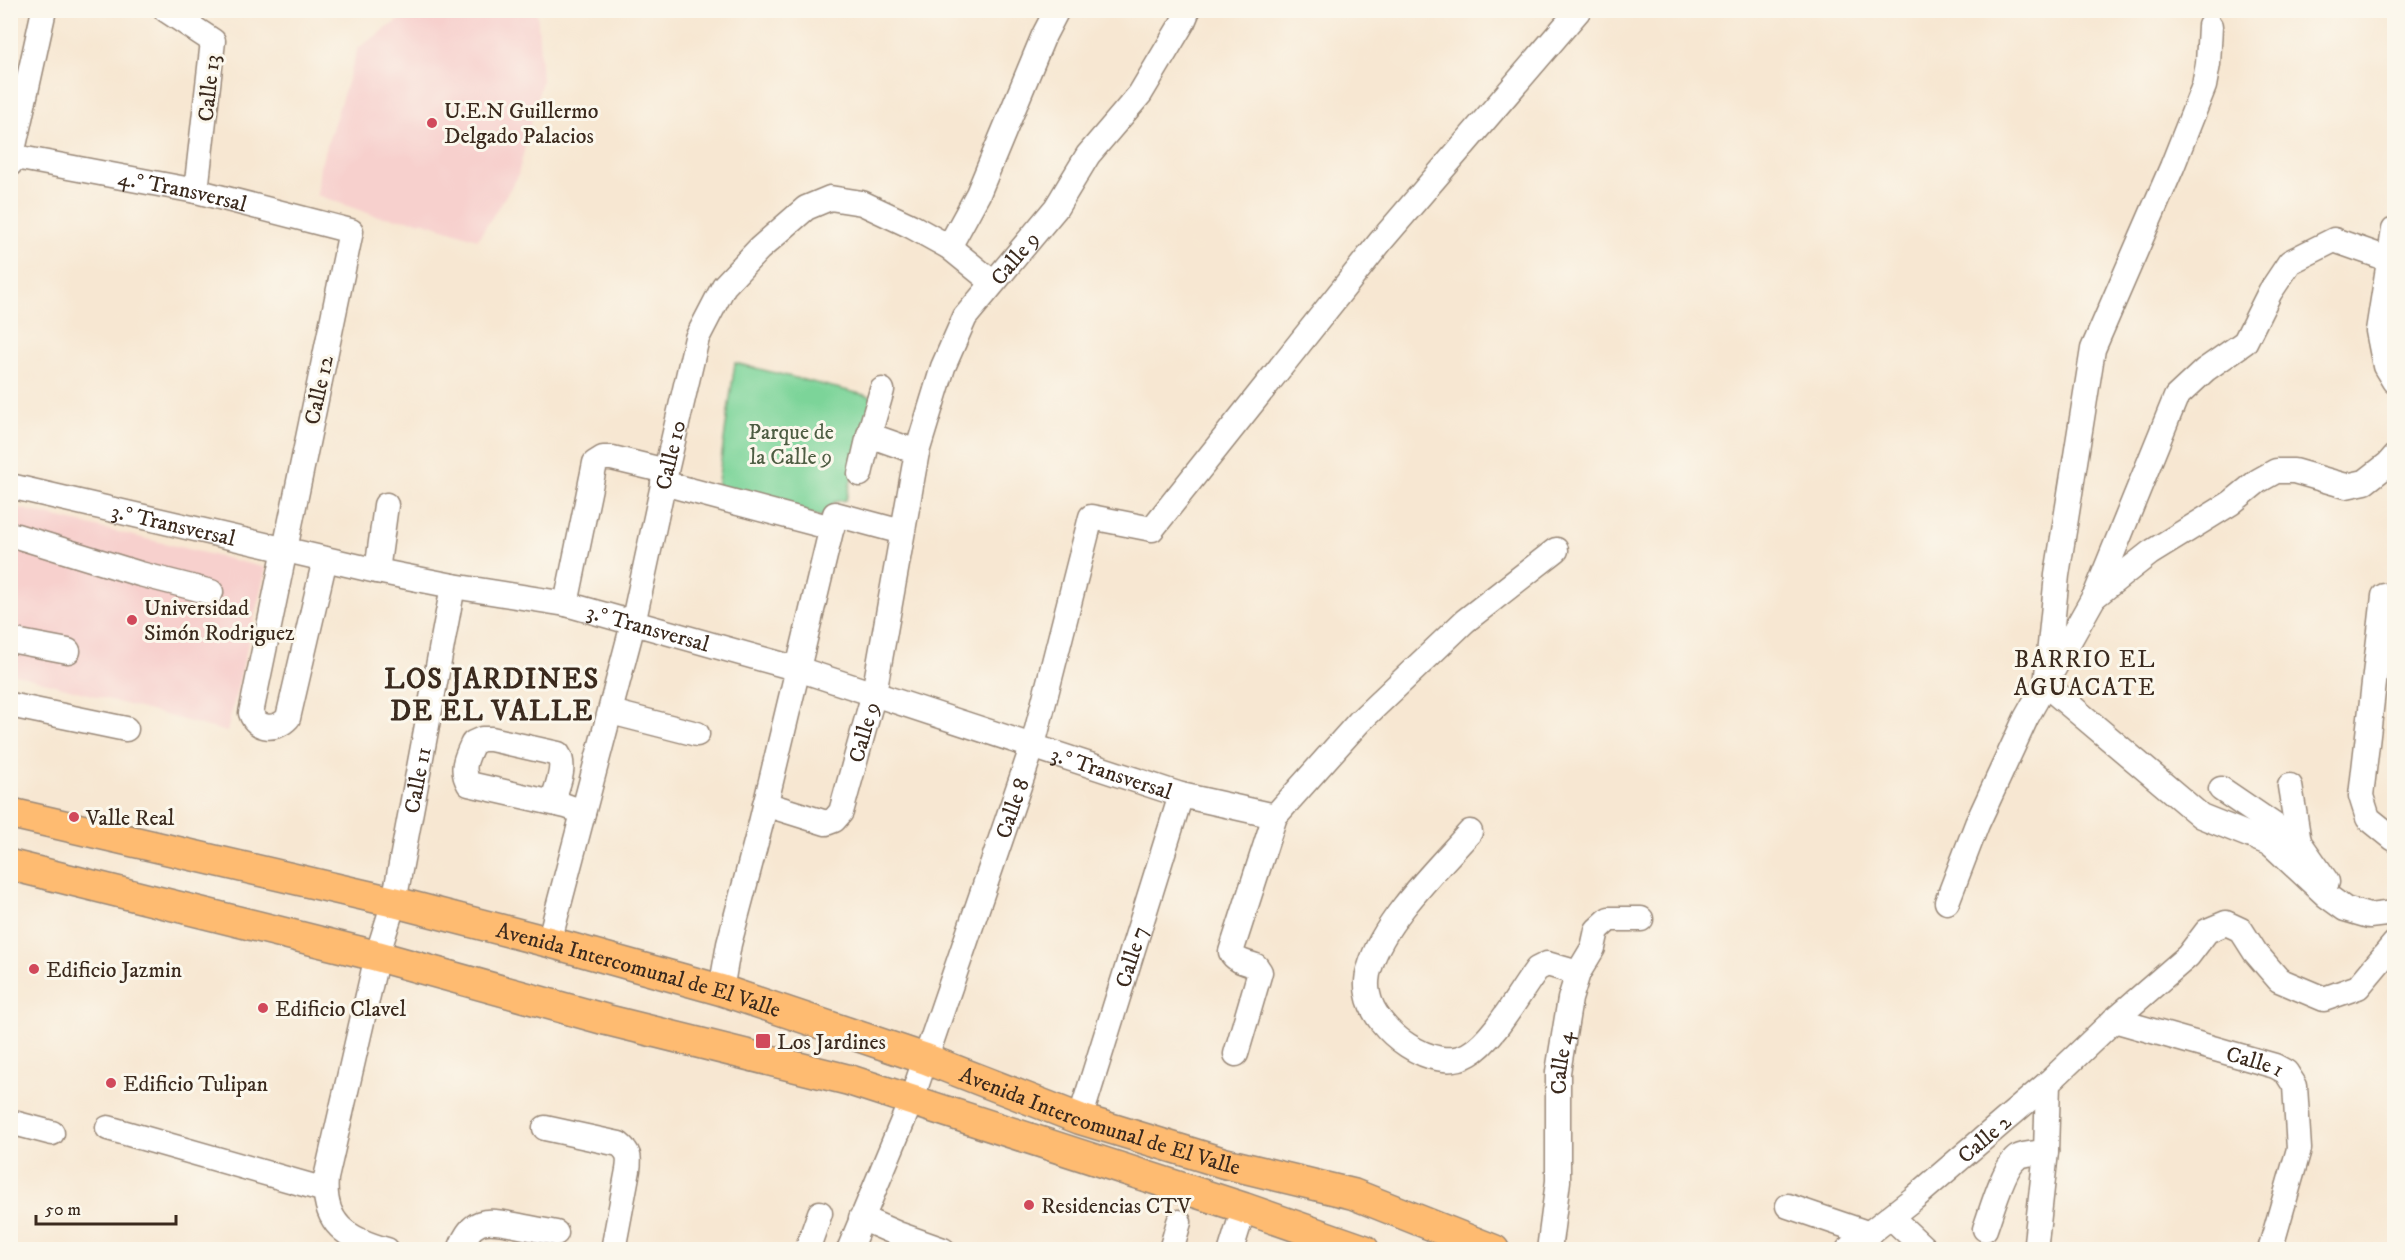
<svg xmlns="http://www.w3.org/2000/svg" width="2405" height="1260" viewBox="0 0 2405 1260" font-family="'IM FELL DW Pica',serif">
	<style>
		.built { fill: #f7d0cd }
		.green { fill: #7cd499; stroke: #5c7f5c; stroke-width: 1.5 }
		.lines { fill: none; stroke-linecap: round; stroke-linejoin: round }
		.minor-casing { stroke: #998878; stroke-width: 27 }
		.major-casing { stroke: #998878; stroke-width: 33 }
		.minor { stroke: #fff; stroke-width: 24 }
		.major { stroke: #febb71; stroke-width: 30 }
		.poi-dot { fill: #d1495b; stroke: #fbf7ec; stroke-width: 2 }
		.labels { text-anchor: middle; stroke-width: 6; stroke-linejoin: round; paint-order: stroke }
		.street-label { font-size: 22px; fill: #3b2a1e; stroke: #fbf7ec }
		.poi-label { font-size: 22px; fill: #3b2a1e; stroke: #fbf7ec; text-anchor: start }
		.park-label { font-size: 22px; fill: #4e5d43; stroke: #fbf7ec }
		.neighbourhood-label { font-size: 24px; letter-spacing: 1.5px; fill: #3b2a1e; stroke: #fbf7ec }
		.district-label { font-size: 28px; font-weight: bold; letter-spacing: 1.5px; fill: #3b2a1e; stroke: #fbf7ec }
	</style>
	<rect width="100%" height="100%" fill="#fbf7ec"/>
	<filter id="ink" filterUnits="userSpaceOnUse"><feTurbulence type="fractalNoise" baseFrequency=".0167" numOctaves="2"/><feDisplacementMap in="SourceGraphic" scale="12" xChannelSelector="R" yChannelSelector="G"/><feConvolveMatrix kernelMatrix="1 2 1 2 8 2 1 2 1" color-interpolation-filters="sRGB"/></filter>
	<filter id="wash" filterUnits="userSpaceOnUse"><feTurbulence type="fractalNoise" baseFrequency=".008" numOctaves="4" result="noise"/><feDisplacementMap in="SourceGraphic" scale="24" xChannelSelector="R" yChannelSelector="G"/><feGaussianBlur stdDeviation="1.35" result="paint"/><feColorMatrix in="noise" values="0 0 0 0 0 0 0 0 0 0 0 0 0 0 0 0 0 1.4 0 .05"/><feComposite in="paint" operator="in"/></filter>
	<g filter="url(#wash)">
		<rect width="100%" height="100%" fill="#f7e7d2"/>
		<path class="built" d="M412 11H537L542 80 517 178 478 239 424 222 376 216 317 195 320 167 358 48Z
			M10 506 266 568 227 732 11 673Z"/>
		<path class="green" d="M735 363 873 397 846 500 834 502 823 517 716 495Z"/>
	</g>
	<g filter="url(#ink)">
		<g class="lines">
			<defs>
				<g id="minor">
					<path d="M166 10 213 41 196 191"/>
					<path d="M2210 26 2208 64 2204 86 2172 167 2093 349 2057 575 2046 685 2201 816 2271 844 2327 896 2345 909 2369 916 2394 913"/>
					<path id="s1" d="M10 156 196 191 351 231 251 713C257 731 277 730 288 718L325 559"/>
					<path d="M10 164 44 10"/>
					<path d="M2394 230 2378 331 2385 366 2394 381"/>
					<path d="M949 247 978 194 1044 35 1057 10"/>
					<path d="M869 435 882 390"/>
					<path d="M860 474 869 435 917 452"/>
					<path d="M663 483 832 528"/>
					<path id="s2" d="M10 486 377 571 453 586 566 604 798 669 1181 795 1275 816"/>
					<path d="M10 534 140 574 211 592"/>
					<path d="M377 571 386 505"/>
					<path d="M2095 596 2176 397 2205 370 2245 342 2270 292 2290 262 2334 240 2388 259"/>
					<path d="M2384 596 2361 796 2368 818 2394 839"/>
					<path d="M566 604 595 463 603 458H612L666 471"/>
					<path d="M10 640 68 651"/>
					<path d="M10 705 126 729"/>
					<path d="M611 712 697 734"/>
					<path d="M2290 786 2299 842"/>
					<path d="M2221 789 2299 842 2327 882"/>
					<path d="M552 802C556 789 567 767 558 754L491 739H482L473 743C466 758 460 769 469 784L566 806 583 812"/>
					<path id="s3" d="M765 804 826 823 834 820 841 812 874 693 917 452 943 367 965 317 1056 208 1088 155 1140 94 1183 22 1188 10"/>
					<path d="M1470 832C1438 868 1383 921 1370 967 1367 974 1366 986 1368 994 1374 1030 1434 1075 1469 1054 1494 1040 1519 993 1537 969L1547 964 1578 973"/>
					<path d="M1947 902 1977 824 2026 718 2094 597 2150 553 2231 503 2258 481 2276 471H2294L2346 486 2365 482 2388 464 2394 457"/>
					<path id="s4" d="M549 942 633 624 666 471 697 338 724 286 759 249 806 208 830 198 862 203 911 226 949 247 992 282"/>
					<path d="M721 990 729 944 760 827 835 514 902 532"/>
					<path id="s5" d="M2114 1020 2275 1066 2286 1072 2295 1086 2299 1149 2270 1250"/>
					<path d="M1236 1054 1260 972 1256 966C1247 963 1235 961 1231 952L1275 816 1359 722 1465 621 1556 550"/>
					<path id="s6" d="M1080 1119 1181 795"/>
					<path d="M10 1122 52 1133"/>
					<path d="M108 1128 325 1190"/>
					<path d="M545 1128 619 1144C629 1152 630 1157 628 1170L613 1250"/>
					<path d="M1788 1206 1870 1234"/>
					<path d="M1891 1217 1926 1250"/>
					<path d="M861 1218 898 1234 943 1250"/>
					<path d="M1985 1229C1991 1213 2004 1165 2018 1157 2025 1153 2038 1153 2046 1152"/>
					<path d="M2036 1242 2046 1152 2048 1083"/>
					<path id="s7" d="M387 1250C347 1239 322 1224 326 1178L377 956 394 902 453 586"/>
					<path d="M460 1250C471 1218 485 1219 515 1225 529 1228 542 1230 556 1233"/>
					<path d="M807 1250 820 1213"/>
					<path id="s8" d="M849 1250 911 1101 1033 745 1091 517 1152 529 1381 241 1579 10"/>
					<path d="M1171 1250 1179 1222"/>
					<path d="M1231 1250 1244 1208"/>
					<path id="s9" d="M1549 1250 1558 1181V1072L1570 999 1578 973 1593 948 1597 930 1609 919H1641"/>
					<path id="s10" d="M1848 1250 1913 1199 2048 1083 2114 1020 2188 956 2207 931 2226 923 2241 930 2255 952 2279 980 2324 999 2358 987 2394 944"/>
				</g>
				<g id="major">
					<path id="s11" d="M10 813 394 902 549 942 721 990 926 1059 1080 1119 1224 1163 1353 1194 1494 1250"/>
					<path d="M10 865 377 956 607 1020 849 1080 1244 1208 1364 1250"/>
				</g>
			</defs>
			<use href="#minor" class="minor-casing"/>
			<use href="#major" class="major-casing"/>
			<use href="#minor" class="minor"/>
			<use href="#major" class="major"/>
		</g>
	</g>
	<g class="poi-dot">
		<circle cx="432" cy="123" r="6"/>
		<circle cx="132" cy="620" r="6"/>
		<circle cx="74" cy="817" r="6"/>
		<circle cx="34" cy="969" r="6"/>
		<circle cx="263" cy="1008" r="6"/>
		<rect x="755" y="1033" width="16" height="16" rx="3"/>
		<circle cx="111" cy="1083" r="6"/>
		<circle cx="1029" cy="1205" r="6"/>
	</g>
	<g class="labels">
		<g class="street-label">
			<text transform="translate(208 88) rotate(-84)" y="8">Calle 13</text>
			<text dy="8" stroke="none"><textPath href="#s1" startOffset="176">4.° Transversal</textPath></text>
			<text dy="8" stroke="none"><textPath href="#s3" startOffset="672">Calle 9</textPath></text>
			<text transform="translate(318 390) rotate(-78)" y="8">Calle 12</text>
			<text dy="8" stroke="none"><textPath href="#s4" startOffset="502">Calle 10</textPath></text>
			<text dy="8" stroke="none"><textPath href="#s2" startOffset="168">3.° Transversal</textPath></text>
			<text dy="8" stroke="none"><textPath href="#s2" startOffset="654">3.° Transversal</textPath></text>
			<text dy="8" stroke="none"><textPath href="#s3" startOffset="166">Calle 9</textPath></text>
			<text dy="8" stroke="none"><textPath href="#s2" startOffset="1140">3.° Transversal</textPath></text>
			<text dy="8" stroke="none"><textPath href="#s7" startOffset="514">Calle 11</textPath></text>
			<text dy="8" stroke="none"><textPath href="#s8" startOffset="471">Calle 8</textPath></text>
			<text dy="8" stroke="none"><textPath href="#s6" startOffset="170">Calle 7</textPath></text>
			<text dy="8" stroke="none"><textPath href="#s11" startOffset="648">Avenida Intercomunal de El Valle</textPath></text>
			<text dy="8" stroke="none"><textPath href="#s9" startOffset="188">Calle 4</textPath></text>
			<text dy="8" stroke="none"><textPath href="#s5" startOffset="147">Calle 1</textPath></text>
			<text dy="8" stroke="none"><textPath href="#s11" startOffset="1134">Avenida Intercomunal de El Valle</textPath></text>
			<text dy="8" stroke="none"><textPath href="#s10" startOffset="176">Calle 2</textPath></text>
		</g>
		<g class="poi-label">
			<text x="444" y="118">U.E.N Guillermo<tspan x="444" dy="25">Delgado Palacios</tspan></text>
			<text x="144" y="615">Universidad<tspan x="144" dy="25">Simón Rodriguez</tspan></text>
			<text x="86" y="825">Valle Real</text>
			<text x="46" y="977">Edificio Jazmin</text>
			<text x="275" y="1016">Edificio Clavel</text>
			<text x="777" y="1049">Los Jardines</text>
			<text x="123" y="1091">Edificio Tulipan</text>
			<text x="1041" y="1213">Residencias CTV</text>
		</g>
		<g class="park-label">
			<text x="791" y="439">Parque de<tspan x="791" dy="25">la Calle 9</tspan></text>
		</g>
		<g class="neighbourhood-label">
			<text x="2085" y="667">BARRIO EL<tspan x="2085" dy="28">AGUACATE</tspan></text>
		</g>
		<g class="district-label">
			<text x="492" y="688">LOS JARDINES<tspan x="492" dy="32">DE EL VALLE</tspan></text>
		</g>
	</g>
	<rect width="2405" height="1260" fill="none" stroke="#fbf7ec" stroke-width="36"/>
	<path d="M36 1215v9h140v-9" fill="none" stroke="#3b2a1e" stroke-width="3"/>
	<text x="45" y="1215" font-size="18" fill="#3b2a1e" stroke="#fbf7ec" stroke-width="4.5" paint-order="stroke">50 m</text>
</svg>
